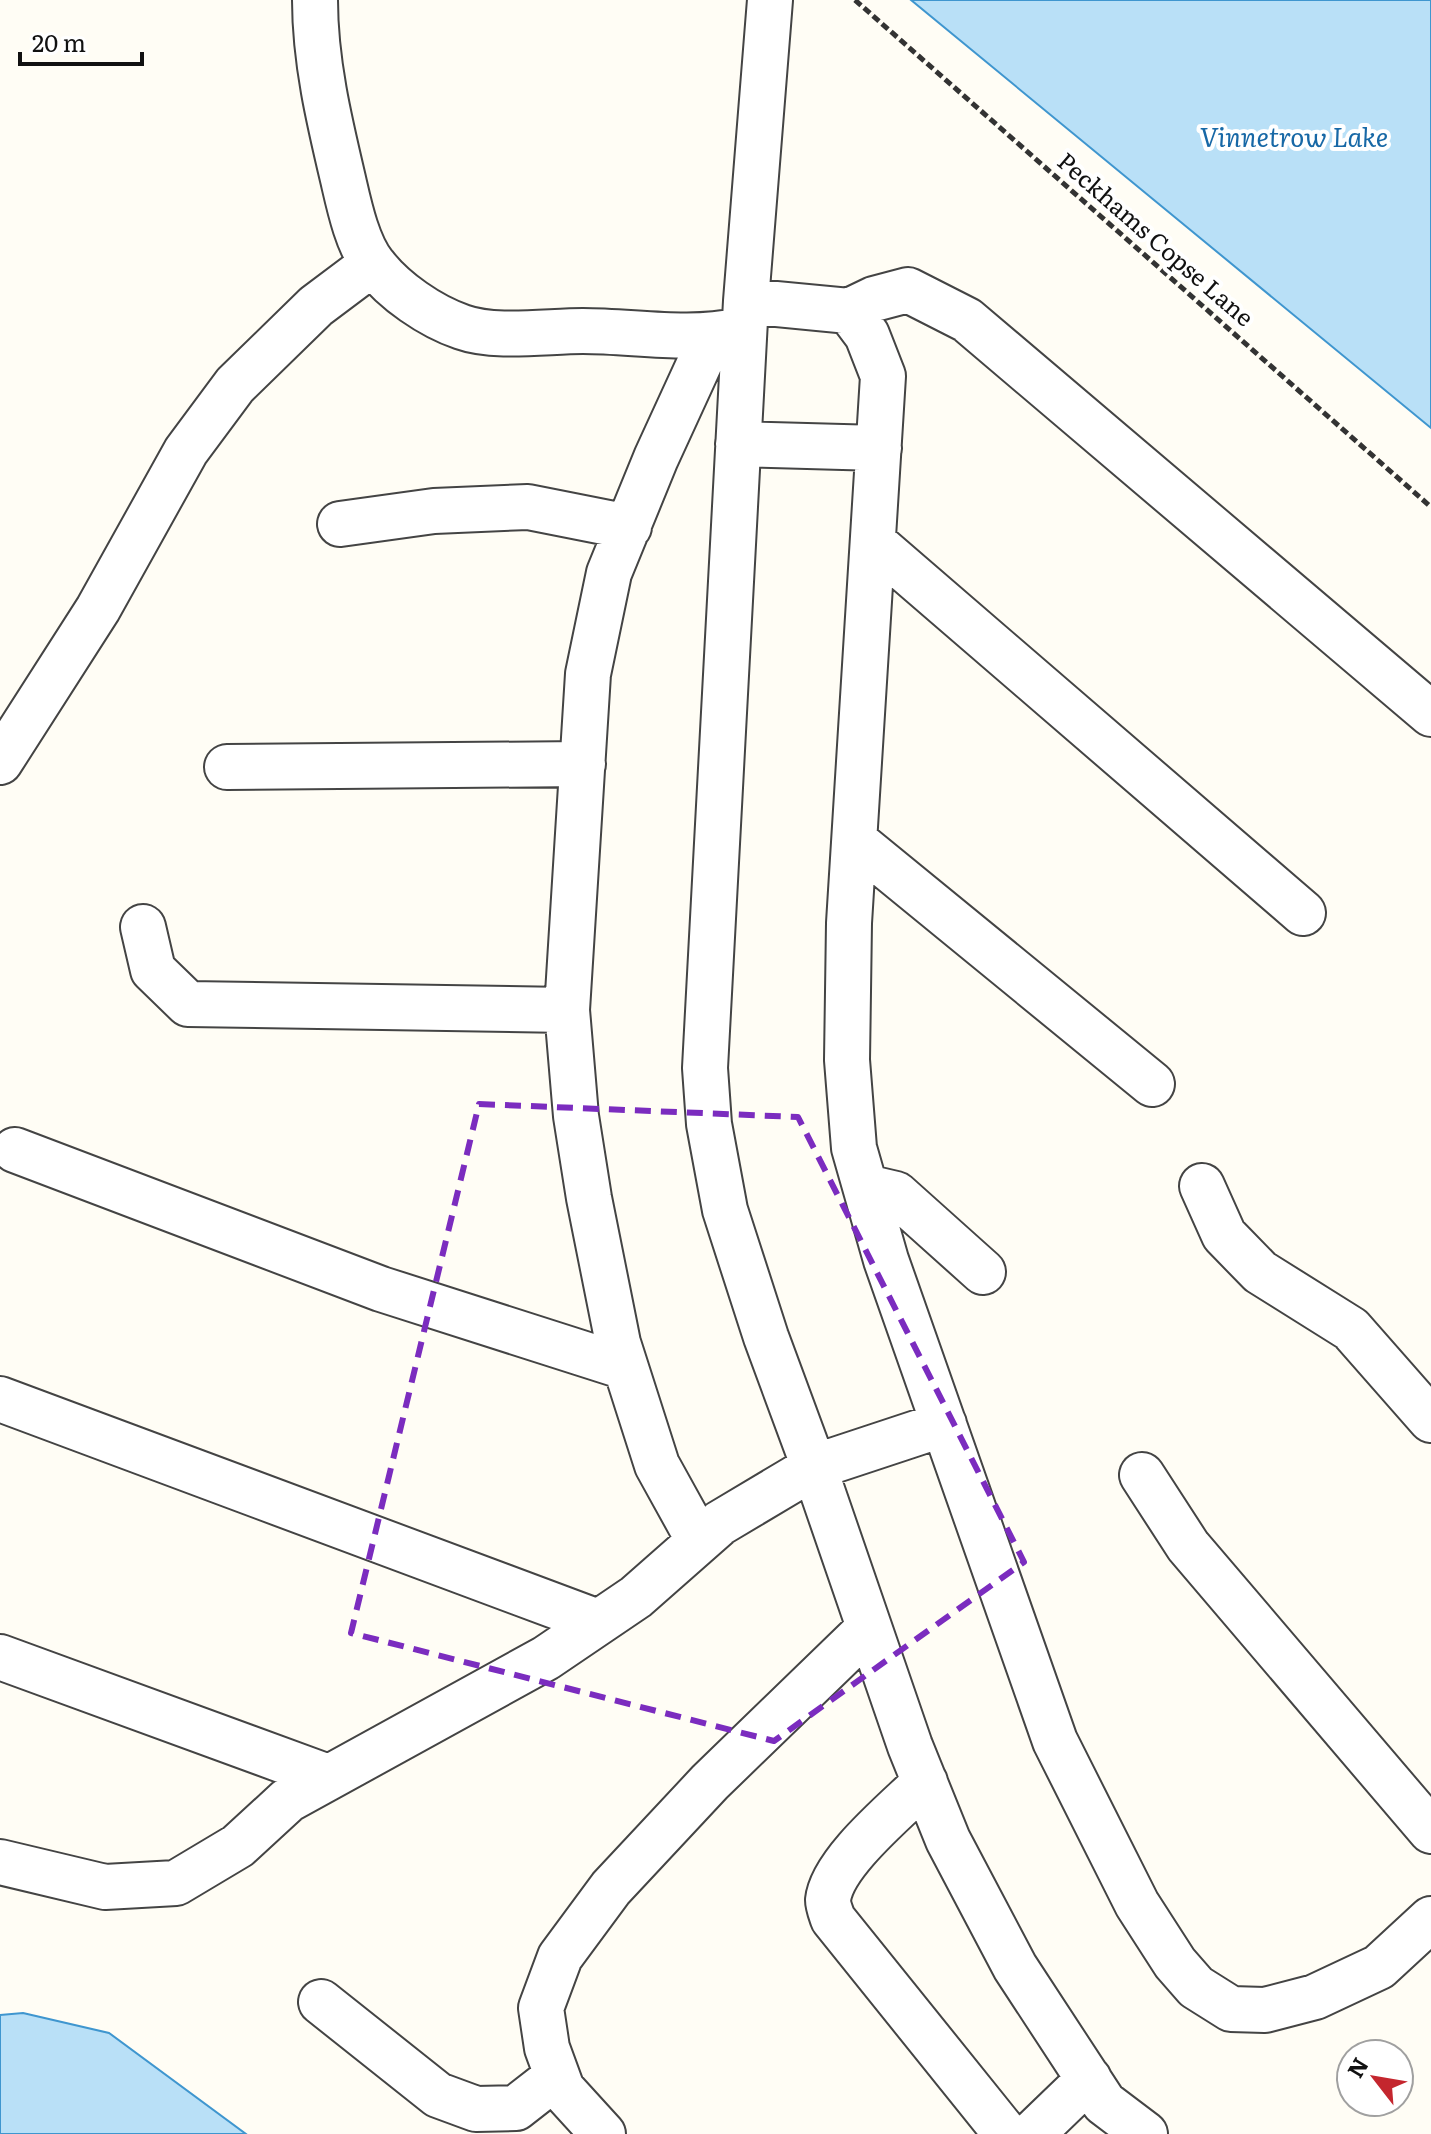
<svg xmlns="http://www.w3.org/2000/svg" width="1431" height="2134" viewBox="0 0 1431 2134" font-family="Literata,serif">
	<style>
		.water { fill: #b9e0f7; stroke: #3f96cf; stroke-width: 2 }
		.lines { fill: none; stroke-linecap: round; stroke-linejoin: round }
		.minor-casing { stroke: #444; stroke-width: 48 }
		.path { stroke: #333; stroke-width: 5; stroke-dasharray: 8 4; stroke-linecap: butt }
		.minor { stroke: #fff; stroke-width: 44 }
		.marked { fill: none; stroke: #7b2cbf; stroke-width: 6; stroke-dasharray: 16 10; stroke-linejoin: round }
		.labels { text-anchor: middle; stroke-width: 8; stroke-linejoin: round; paint-order: stroke }
		.street-label { font-size: 24px; fill: #111; stroke: #fff }
		.water-label { font-size: 26px; font-style: italic; fill: #1768a6; stroke: #fff }
	</style>
	<rect width="100%" height="100%" fill="#fffdf5"/>
	<path class="water" d="M911 0H1431V428Z
		M23 2013 109 2033 246 2134H0V2015Z"/>
	<g class="lines">
		<defs>
			<path id="minor" d="M315 0C315 61 329 120 343 179 349 205 357 244 374 265 394 291 430 316 462 327 495 339 547 331 583 331 635 331 688 342 740 330
				M770 0 746 301 705 1068 709 1124 725 1210 766 1337 814 1467 910 1746 948 1840 1015 1967 1104 2103 1145 2134
				M746 301 849 311 874 299 908 290 967 320 1431 714
				M849 311 867 335 883 376 849 923 847 1060 854 1148 886 1260 1055 1741 1137 1904 1175 1963 1196 1987 1231 2009 1265 2010 1315 1997 1379 1967 1431 1919
				M738 444 879 448
				M340 524 434 511 528 507 629 527
				M873 542 1303 913
				M0 762 98 609 186 451 235 385 316 306 372 264
				M227 767 583 764
				M855 841 1152 1084
				M143 927 153 970 188 1004 567 1010
				M15 1150 381 1289 625 1367
				M1202 1186 1224 1235 1260 1272 1351 1329 1431 1420
				M866 1187 896 1194 983 1272
				M0 1399 598 1622
				M1142 1475 1188 1546 1431 1831
				M699 1541 657 1465 618 1343 589 1198 576 1116 567 1010 588 674 609 573 656 458 712 336
				M0 1657 328 1777
				M925 1782C898 1809 832 1862 828 1900 828 1906 831 1913 833 1919L1006 2134
				M0 1862 105 1887 176 1883 238 1846 288 1800 546 1658 636 1597 720 1523 814 1467 944 1424
				M321 2002 438 2095 476 2109 516 2108 557 2076
				M603 2134 562 2089 547 2048 541 2008 560 1957 611 1888 710 1782 869 1628
				M1032 2134 1089 2079"/>
		</defs>
		<use href="#minor" class="minor-casing"/>
		<path class="path" d="M855 0 1431 507"/>
		<use href="#minor" class="minor"/>
	</g>
	<path class="marked" d="M479 1104 798 1117 1024 1562 774 1741 351 1633Z"/>
	<g class="labels">
		<g class="street-label">
			<text transform="translate(1155 240) rotate(41)" y="8">Peckhams Copse Lane</text>
		</g>
		<g class="water-label">
			<text x="1294" y="147">Vinnetrow Lake</text>
		</g>
	</g>
	<g transform="translate(1375 2078) rotate(301)"><circle r="38" fill="#ffffff" stroke="#a0a0a0" stroke-width="2"/>
	<path d="M0-6L14 30L0 20L-14 30Z" fill="#c4262e"/>
	<text y="-12" font-size="22" font-weight="bold" text-anchor="middle" fill="#111111">N</text>
	</g>
	<path d="M20 52v12h122v-12" fill="none" stroke="#111111" stroke-width="4"/>
	<text x="32" y="52" font-size="24" fill="#111111" stroke="#ffffff" stroke-width="6" paint-order="stroke">20 m</text>
</svg>
